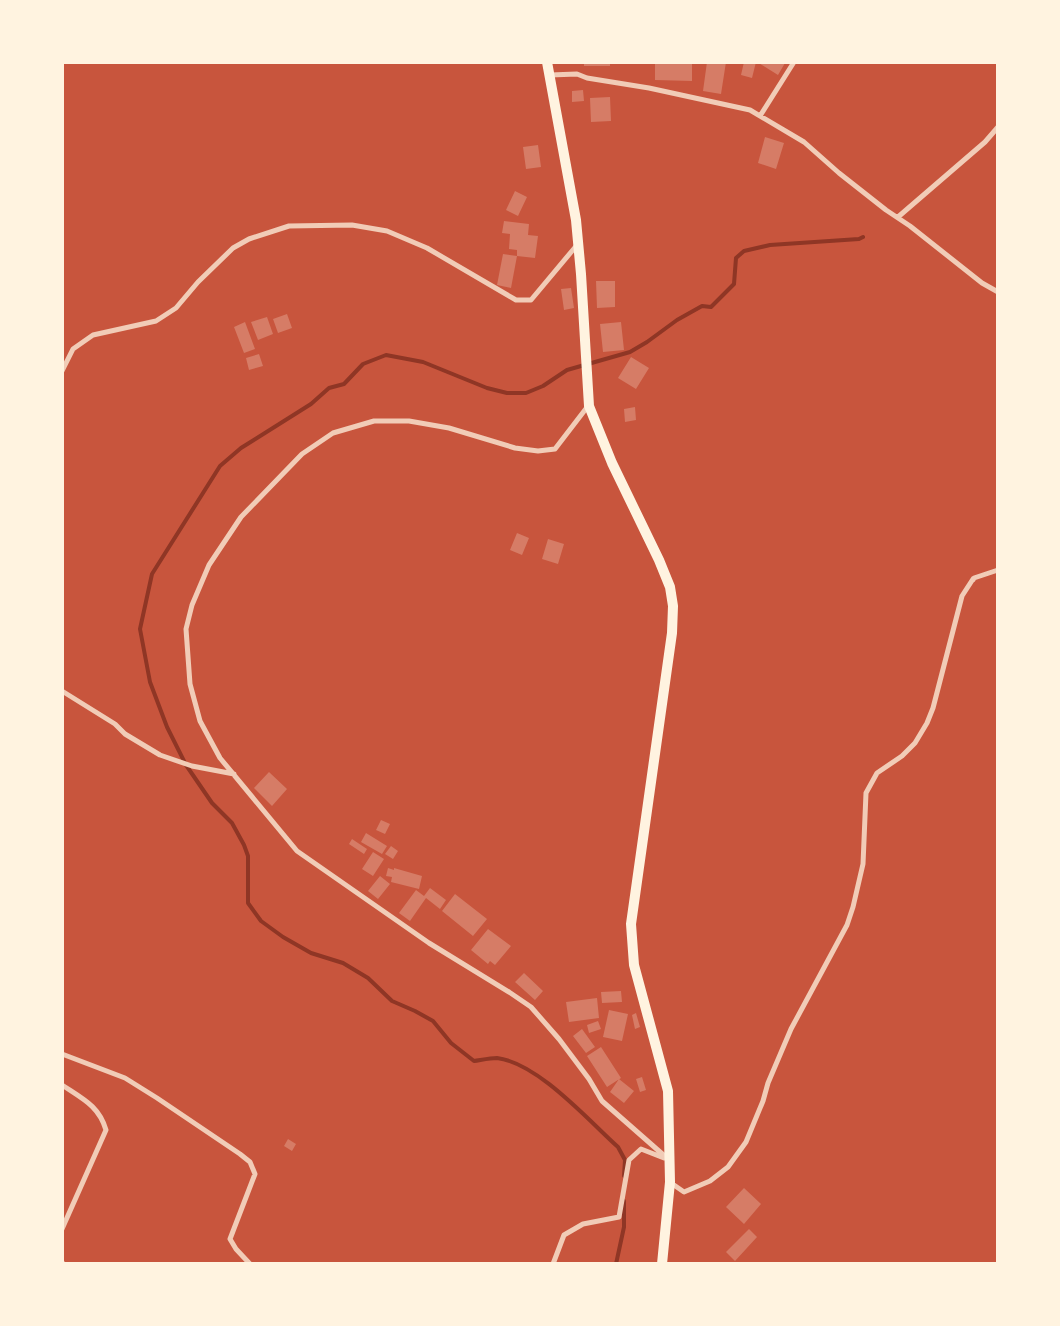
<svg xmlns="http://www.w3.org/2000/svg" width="1060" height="1326" viewBox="0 0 1060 1326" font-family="Cabin,sans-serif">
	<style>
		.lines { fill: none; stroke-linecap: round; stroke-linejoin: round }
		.stream { stroke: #8f3625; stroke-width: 4 }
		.building { fill: #d67c66 }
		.minor { stroke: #f1ccb7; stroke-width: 5 }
		.secondary { stroke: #fff3e0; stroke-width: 10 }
	</style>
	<rect width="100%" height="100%" fill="#c8553d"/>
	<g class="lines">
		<path class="stream" d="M624 1176 625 1160 618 1147C588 1120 538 1063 497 1058 490 1058 481 1060 474 1061L451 1043 433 1021 415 1011 392 1001 368 978 343 963 311 953 283 937 261 921 248 903V856L244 845 232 823 212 803 186 765 167 727 150 682 140 629 152 574 220 466 241 448 311 404 329 388 344 384 363 364 386 355 423 362 487 388 507 393H526L543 386 567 370 630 352 647 342 677 320 702 306 711 307 734 284 736 258 744 251 770 245 859 239 863 237
			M616 1264 624 1227V1201"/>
	</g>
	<path class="building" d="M584 62H610V66H584Z
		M655 62 680 64V62H692V81L655 80Z
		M707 62H726L721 94 703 91Z
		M744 62H756L752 78 741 75Z
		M757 62H784L785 63 778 75Z
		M583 90 584 101 572 102V91Z
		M610 97 611 121 591 122 590 98Z
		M765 137 784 143 776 169 758 163Z
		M538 145 541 167 526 169 523 147Z
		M515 191 527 197 518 216 506 210Z
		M504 221 529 224 528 235 538 236 535 258 517 256 511 288 497 285 503 254 517 256V250L509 249 510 234 502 233Z
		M596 281H615V307L597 308Z
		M571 288 574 308 564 310 561 289Z
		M287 314 292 328 278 333 273 319Z
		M267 317 273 334 258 340 251 322Z
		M245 322 255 349 244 353 234 327Z
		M621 322 624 350 603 352 600 324Z
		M259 354 263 366 249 370 246 358Z
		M631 357 649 368 636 389 618 378Z
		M635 407 636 420 625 422 624 409Z
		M517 533 529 538 522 555 510 550Z
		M548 539 564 544 558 564 542 559Z
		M269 772 287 789 272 806 254 788Z
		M381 820 390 824 385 834 376 830Z
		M366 833 387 846 382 854 361 842Z
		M352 839 367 849 364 854 349 844Z
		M391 846 398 851 393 859 385 854Z
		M373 852 384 859 373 876 362 869Z
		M388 868 394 870V868L422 876 419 889 391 882 392 877 386 876Z
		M380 876 390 884 378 899 368 891Z
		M430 888 446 900 440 909 426 898 410 921 399 913 416 890 424 896Z
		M455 894 487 919 473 936 442 911Z
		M488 929 511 946 495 965 490 961 488 964 471 950Z
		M524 973 543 991 535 1000 515 982Z
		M621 991 622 1002 602 1003 601 992Z
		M597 998 599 1018 569 1022 566 1002Z
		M609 1010 628 1014 622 1041 603 1037Z
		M636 1013 640 1027 635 1029 632 1015Z
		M598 1021 601 1029 589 1033 587 1025Z
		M582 1029 595 1047 586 1053 573 1036Z
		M601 1047 621 1078 607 1087 587 1056Z
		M642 1077 646 1090 640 1092 636 1079Z
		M619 1079 634 1091 624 1103 610 1092Z
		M288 1139 296 1144 292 1151 284 1146Z
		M744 1188 761 1204 744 1224 726 1207Z
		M749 1229 757 1237 735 1261 726 1252Z"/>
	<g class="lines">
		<path class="minor" d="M550 75 577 74 587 78 649 88 750 110 804 142 839 173 886 210 910 226 982 283 998 292
			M760 116 794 62
			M898 217 985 142 998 127
			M62 371 73 349 93 335 156 321 176 308 198 282 233 248 249 239 289 226 352 225 387 231 427 248 516 300H531L577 245
			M588 406 555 449 538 451 515 448 449 428 409 421H374L333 433 302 454 241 517 209 565 192 605 186 629 190 684 200 721 220 758 297 851 429 943 509 992 531 1007 559 1039 589 1079 602 1101 668 1159
			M62 691 115 724 125 734 160 755 192 766 234 774
			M62 1054 125 1078 157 1098 240 1154 250 1162 255 1174 230 1239 236 1249 250 1264
			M62 1085C83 1099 99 1106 106 1130L62 1229
			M671 1183 684 1192 710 1181 728 1167 746 1142 763 1101 768 1083 791 1029 847 925 853 907 863 864 866 793 877 773 902 756 915 743 927 723 933 708 962 596 973 579V580L974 578 998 570
			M62 1262 63 1264
			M553 1264 564 1235 583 1224 619 1217 629 1160 641 1149 664 1158"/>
		<path class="secondary" d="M547 62 576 220 581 274 589 406 612 463 659 560 670 587 673 606 672 633 631 924 634 965 668 1091 670 1182 662 1264"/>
	</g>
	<rect width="1060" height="1326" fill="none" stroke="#fff3e0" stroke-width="128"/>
</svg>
